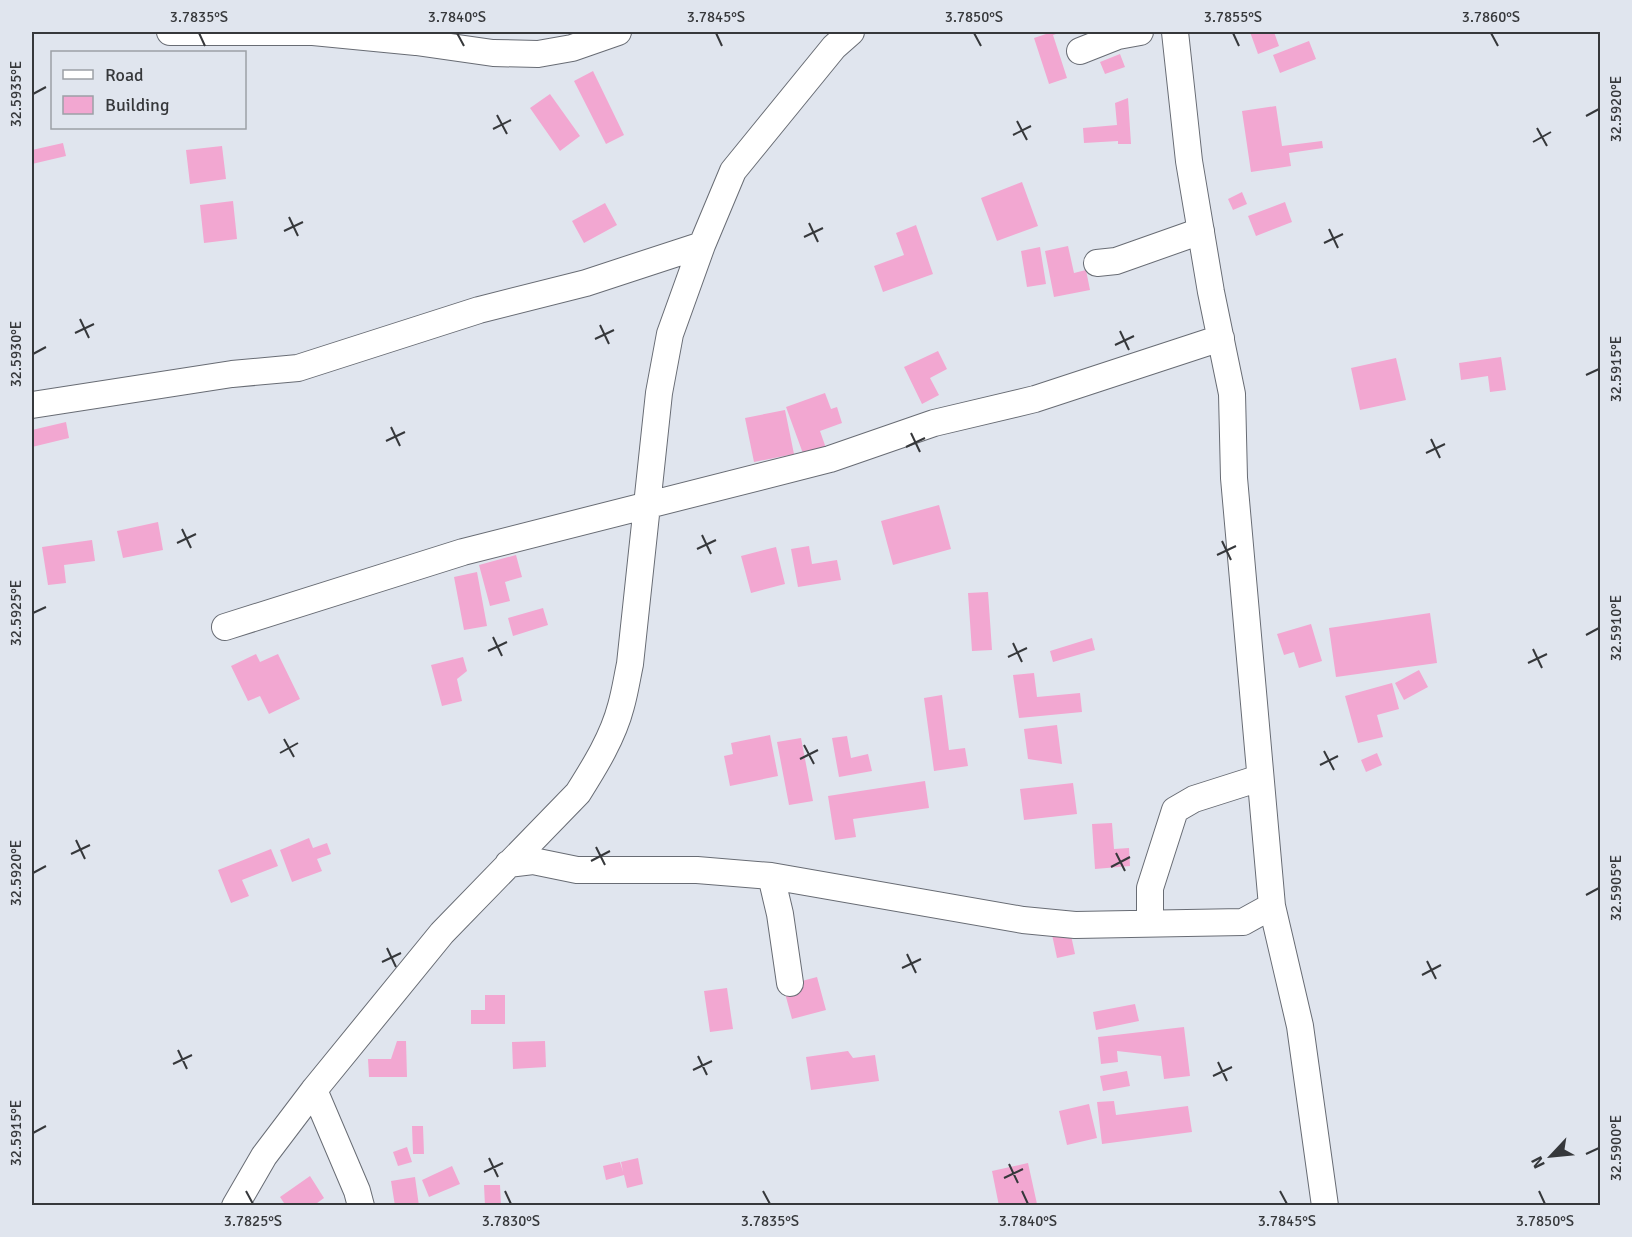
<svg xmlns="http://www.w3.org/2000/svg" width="1632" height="1237" viewBox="0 0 1632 1237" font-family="Signika,sans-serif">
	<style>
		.building { fill: #f2a7d1 }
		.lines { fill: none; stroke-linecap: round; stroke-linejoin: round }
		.street-casing { stroke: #686c74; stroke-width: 28 }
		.street { stroke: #fff; stroke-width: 26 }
		.ticks { fill: none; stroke: #36383b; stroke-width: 2 }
		.neatline { fill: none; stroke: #36383b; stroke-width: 2 }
		.ticks-label { font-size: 15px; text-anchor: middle; fill: #36383b }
	</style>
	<rect width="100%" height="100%" fill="#e0e5ee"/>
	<path class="building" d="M1052 32H1062L1053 35 1067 78 1049 84 1034 38Z
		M1250 32H1274L1279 46 1258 54Z
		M1309 41 1316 59 1280 73 1273 55Z
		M1120 54 1125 67 1105 74 1100 62Z
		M593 71 624 135 606 144 574 81Z
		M550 94 580 136 560 151 530 108Z
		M1128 98 1131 144H1118V141L1084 143 1083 128 1117 125 1115 103Z
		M1276 106 1282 146 1322 141 1323 148 1289 153 1291 166 1251 172 1242 111Z
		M63 143 66 156 32 164V150Z
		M222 146 226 179 190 184 186 150Z
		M1022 182 1038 226 997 241 981 198Z
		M1242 192 1247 204 1233 210 1228 199Z
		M233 201 237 239 204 243 200 205Z
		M1285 202 1292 222 1256 236 1248 216Z
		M605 203 617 225 584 243 572 221Z
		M916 225 933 274 883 292 874 266 904 255 896 233Z
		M1068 246 1074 273 1086 270 1090 290 1054 297 1045 251Z
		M1040 247 1046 284 1027 287 1021 251Z
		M938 351 947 369 930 378 939 395 922 404 904 367Z
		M1501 357 1506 390 1490 392 1488 376 1461 380 1459 363Z
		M1396 358 1406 400 1360 410 1351 368Z
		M825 393 831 409 837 407 842 423 820 431 827 451 805 459 786 407Z
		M785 410 794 454 754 462 745 418Z
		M66 422 69 438 32 447V430Z
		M939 505 951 549 893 565 881 521Z
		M158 522 163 550 123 558 117 531Z
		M92 540 95 561 64 565 66 583 48 585 42 547Z
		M809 546 812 564 837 560 841 580 798 587 791 549Z
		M776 547 785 584 751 593 741 556Z
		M516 555 522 577 505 582 510 601 490 606 479 565Z
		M477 572 487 626 464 630 454 577Z
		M988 592 992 650 972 651 968 593Z
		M543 608 548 625 513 636 508 618Z
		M1430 613 1437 663 1336 677 1329 628Z
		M1311 624 1322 661 1299 668 1294 652 1284 655 1277 634Z
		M1092 638 1095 650 1053 662 1050 651Z
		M256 654 260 662 278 654 300 699 269 714 260 696 248 701 231 666Z
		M463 657 467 671 457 679 462 701 442 706 431 665Z
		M1419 670 1428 687 1404 700 1395 683Z
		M1034 673 1037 697 1080 693 1082 712 1019 718 1013 675Z
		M1392 683 1399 709 1377 715 1383 737 1358 743 1345 696Z
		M942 695 949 750 965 748 968 766 934 771 924 698Z
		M1057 725 1062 764 1028 759 1024 729Z
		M770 735 778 776 730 786 724 756 733 754 731 743Z
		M847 736 851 758 868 754 872 771 839 777 832 738Z
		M801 738 813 801 789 805 777 742Z
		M1377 753 1382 765 1366 772 1361 760Z
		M925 781 929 808 853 819 856 837 835 840 828 796Z
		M1073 783 1077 814 1024 820 1020 789Z
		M1112 823 1114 849 1129 848 1130 866 1095 869 1092 824Z
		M309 838 313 848 327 843 331 854 317 859 322 871 292 882 280 850Z
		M271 849 278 866 242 880 249 896 231 903 218 870Z
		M1069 926 1075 954 1057 958 1051 930Z
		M817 977 826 1010 792 1019 783 986Z
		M727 988 733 1029 710 1032 704 991Z
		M485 995H505V1024H471V1010H485Z
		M1135 1004 1139 1021 1096 1030 1093 1012Z
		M1184 1027 1190 1076 1164 1079 1161 1056 1117 1051 1118 1062 1101 1064 1098 1037Z
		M397 1041H406L407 1077H369L368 1059H391Z
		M545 1041 546 1067 513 1069 512 1042Z
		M848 1051 853 1058 875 1055 879 1081 811 1090 806 1057Z
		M1127 1071 1130 1086 1103 1091 1100 1076Z
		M1114 1101 1116 1115 1188 1106 1192 1132 1102 1144 1097 1102Z
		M1089 1104 1097 1138 1067 1145 1059 1111Z
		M412 1126H423L424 1154H413Z
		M407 1147 412 1162 398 1166 393 1152Z
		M638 1158 643 1184 627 1188 624 1175 606 1180 603 1166 620 1162 623 1172 621 1162Z
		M1028 1163 1037 1204 999 1206 992 1171Z
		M452 1166 460 1184 429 1197 422 1180Z
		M310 1176 324 1198 313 1206H286L280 1197Z
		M415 1177 419 1206H395L391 1181Z
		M484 1185H500L501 1206H485Z"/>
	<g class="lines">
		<defs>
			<path id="street" d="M170 32H313L416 42 493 53 538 54 572 48 618 32
				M1175 32 1189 161 1211 292 1232 394 1234 478 1272 906 1300 1026 1325 1206
				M1080 51 1118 36 1140 32
				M1097 263 1116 261 1201 231
				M32 405 232 374 298 368 479 310 586 283 702 245
				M225 627 463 552 830 459 934 423 1035 399 1221 338
				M508 864 533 861 577 870H697L771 876 1023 920 1075 925 1243 922 1272 906
				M771 876 780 914 790 983
				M1150 923V888L1175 810 1194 799 1260 778
				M314 1090 357 1191 361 1206
				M235 1206 264 1156 314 1090 442 933 578 793C595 766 613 737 621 706 625 692 627 678 630 664L659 393 670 334 702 245 733 171 834 47 851 32"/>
		</defs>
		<use href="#street" class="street-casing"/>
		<use href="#street" class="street"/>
	</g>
	<path class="ticks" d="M199 33 205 46M457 33 464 46M716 33 722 46M974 33 981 46M1233 33 1239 46M1491 33 1498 46M33 94 46 87M497 115 507 134M1586 116 1599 109M1017 121 1027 140M1537 128 1547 146M493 129 511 120M1013 135 1031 126M1533 142 1551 132M289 217 298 236M809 223 818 242M1329 229 1338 248M284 231 303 222M804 237 823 228M1324 243 1343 234M80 319 89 338M600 325 609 344M1120 331 1129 350M75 333 94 324M595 339 614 330M1115 345 1134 336M33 354 46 347M1586 375 1599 369M391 427 400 446M911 433 920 452M1431 439 1440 458M386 441 405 432M906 447 925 438M1426 453 1445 444M182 529 191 548M702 535 711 554M1222 541 1231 560M177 543 196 534M697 549 716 540M1217 555 1236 546M33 613 46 607M1586 635 1599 628M493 637 502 656M1013 643 1022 662M1533 649 1542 668M488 651 507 642M1008 657 1027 648M1528 663 1547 654M284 739 294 757M804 745 814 764M1324 751 1334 770M280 753 298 743M800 759 818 750M1320 765 1338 756M76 840 85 859M596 847 605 865M1116 853 1125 871M71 854 90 845M591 861 610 851M1111 867 1130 857M33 873 46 866M1586 895 1599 888M387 948 396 967M907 954 916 973M1427 961 1436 979M382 962 401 953M902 968 921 959M1422 975 1441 965M178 1050 187 1069M698 1056 707 1075M1218 1062 1227 1081M173 1064 192 1055M693 1070 712 1061M1213 1076 1232 1067M33 1133 46 1126M1586 1154 1599 1148M489 1158 498 1177M1009 1164 1018 1183M484 1172 503 1163M1004 1178 1023 1169M246 1191 253 1204M505 1191 511 1204M763 1191 770 1204M1022 1191 1028 1204M1280 1191 1287 1204M1539 1191 1545 1204"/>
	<rect width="1632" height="1237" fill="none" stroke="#e0e5ee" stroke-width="66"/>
	<rect x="51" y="51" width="195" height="78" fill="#e0e5ee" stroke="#9ca0a6" stroke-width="1.5"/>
	<rect x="63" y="70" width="30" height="9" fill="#ffffff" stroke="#9ca0a6" stroke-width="1.5"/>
	<text x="105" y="81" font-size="18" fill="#36383b">Road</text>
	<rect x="63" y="96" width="30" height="18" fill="#f2a7d1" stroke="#9ca0a6" stroke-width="1.5"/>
	<text x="105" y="111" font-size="18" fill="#36383b">Building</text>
	<g transform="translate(1551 1156) rotate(244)" stroke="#e0e5ee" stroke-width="4.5" paint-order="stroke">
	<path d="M0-4.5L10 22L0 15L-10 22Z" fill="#36383b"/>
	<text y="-9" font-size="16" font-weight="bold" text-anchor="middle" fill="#36383b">N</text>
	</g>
	<rect x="33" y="33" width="1566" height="1171" class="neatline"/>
	<g class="ticks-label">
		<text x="199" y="22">3.7835°S</text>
		<text x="457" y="22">3.7840°S</text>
		<text x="716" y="22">3.7845°S</text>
		<text x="974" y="22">3.7850°S</text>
		<text x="1233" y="22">3.7855°S</text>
		<text x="1491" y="22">3.7860°S</text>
		<text transform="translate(16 94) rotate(-90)" y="5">32.5935°E</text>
		<text transform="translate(1616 109) rotate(-90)" y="5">32.5920°E</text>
		<text transform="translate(16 354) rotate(-90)" y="5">32.5930°E</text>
		<text transform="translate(1616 369) rotate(-90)" y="5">32.5915°E</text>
		<text transform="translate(16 613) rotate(-90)" y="5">32.5925°E</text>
		<text transform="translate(1616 628) rotate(-90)" y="5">32.5910°E</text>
		<text transform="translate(16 873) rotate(-90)" y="5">32.5920°E</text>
		<text transform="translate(1616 888) rotate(-90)" y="5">32.5905°E</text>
		<text transform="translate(16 1133) rotate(-90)" y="5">32.5915°E</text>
		<text transform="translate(1616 1148) rotate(-90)" y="5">32.5900°E</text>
		<text x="253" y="1226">3.7825°S</text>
		<text x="511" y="1226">3.7830°S</text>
		<text x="770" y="1226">3.7835°S</text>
		<text x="1028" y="1226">3.7840°S</text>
		<text x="1287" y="1226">3.7845°S</text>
		<text x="1545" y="1226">3.7850°S</text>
	</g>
</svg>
